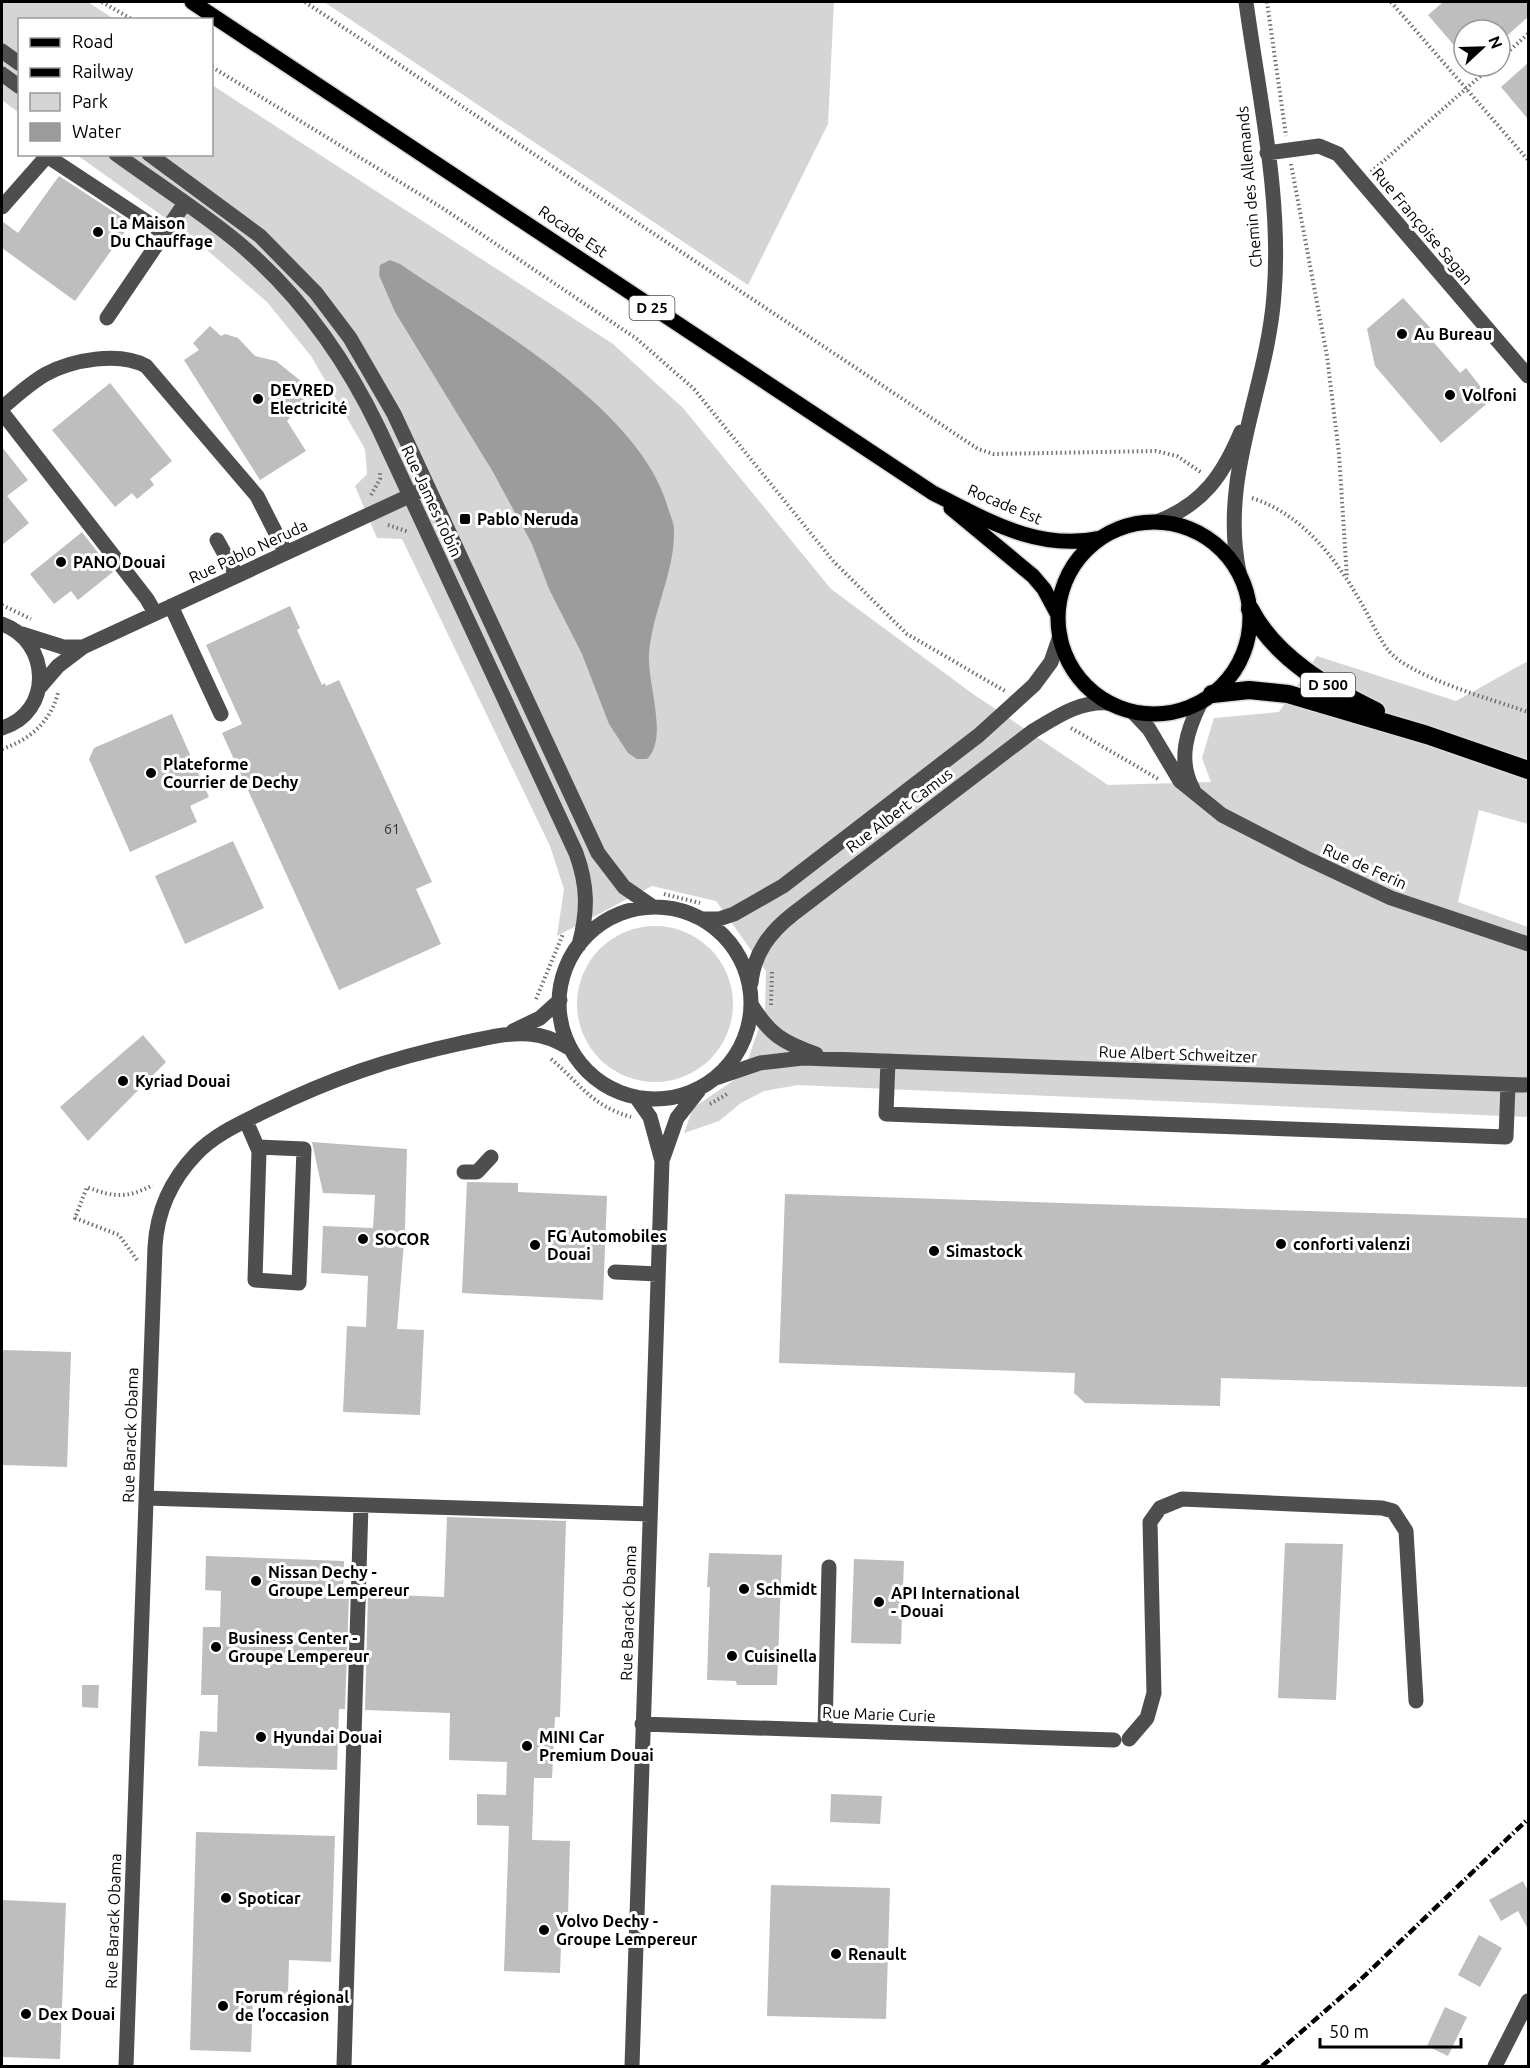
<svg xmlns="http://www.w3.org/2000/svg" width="1530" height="2068" viewBox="0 0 1530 2068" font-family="Ubuntu,sans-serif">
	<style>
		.green { fill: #d5d5d5 }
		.water { fill: #9c9c9c }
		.building { fill: #bebebe }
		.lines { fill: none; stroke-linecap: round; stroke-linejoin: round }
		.major-casing { stroke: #dbdbdb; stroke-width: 18 }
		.highway-casing { stroke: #dbdbdb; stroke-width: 21 }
		.path { stroke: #707070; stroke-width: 4; stroke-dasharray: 1.5 3; stroke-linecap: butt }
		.minor { stroke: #4e4e4e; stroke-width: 15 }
		.major { stroke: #000; stroke-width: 15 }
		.highway { stroke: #000; stroke-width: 18 }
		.rail { stroke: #000; stroke-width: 4.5; stroke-dasharray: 9 3 1.5 3; stroke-linecap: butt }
		.poi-dot { fill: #000; stroke: #fff; stroke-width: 2 }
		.labels { text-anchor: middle; stroke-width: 6; stroke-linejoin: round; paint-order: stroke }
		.number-label { font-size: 14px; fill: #303030 }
		.shield { fill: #fff; stroke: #4c4c4c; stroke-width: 1.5 }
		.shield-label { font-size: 15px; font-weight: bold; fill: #000 }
		.street-label { font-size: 16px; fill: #000; stroke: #fff }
		.poi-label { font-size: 16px; font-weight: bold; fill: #000; stroke: #fff; text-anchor: start }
	</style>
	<rect width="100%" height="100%" fill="#fff"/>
	<path class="green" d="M2 2H88L114 19 20 20 19 113 2 100Z
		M324 2H834L828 124 748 285Z
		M212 85 613 344 683 408 831 589 973 694 1108 785 1211 782 1202 758 1214 718 1279 712 1317 656 1456 701 1528 661V824L1479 810 1458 902 1528 927V1117L798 1085 764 1091 741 1103 719 1121 684 1133 693 1108 743 1074 765 1010 766 971 716 901 652 886 557 936 564 889 550 846 402 539 377 538 355 486 367 474 365 449 311 356 267 302 192 237 77 155 212 154Z
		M577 1004a78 78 0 1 1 156 0a78 78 0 1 1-156 0Z"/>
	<path class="water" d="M390 260 400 264C483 321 640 406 668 508 670 514 674 523 674 530 675 572 652 612 649 654 647 684 669 738 647 759H637L628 753 609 724 582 654 549 589 532 544 493 472 395 312 379 275 380 265Z"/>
	<path class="building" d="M1443 2H1528V17L1500 42V30H1464V57L1428 15Z
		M1528 63V119L1501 87Z
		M59 176 131 223 75 301 2 248V221L18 233Z
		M1403 298 1436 334 1431 339 1460 373 1466 368 1491 400 1441 443 1375 366 1367 329Z
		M210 326 221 336 225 334 238 338 255 356 276 361 307 386 308 394 287 421 306 451 260 480 184 360 199 350 193 343Z
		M110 383 172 461 150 479 154 485 137 499 132 493 115 507 52 430Z
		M2 447 28 480 7 496 29 523 2 545Z
		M82 532 113 572 78 600 71 591 54 604 30 574Z
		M290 606 300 628 297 630 322 685 325 683 326 686 339 680 432 882 416 889 441 944 339 990 222 733 242 724 206 645Z
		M172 714 209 797 190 806 197 822 130 852 89 759 94 748Z
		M233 841 264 908 185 944 155 876Z
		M143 1035 166 1062 88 1141 60 1107Z
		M312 1142 407 1149 405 1229 397 1329 424 1330 420 1415 343 1412 347 1326 366 1327 368 1276 321 1273 323 1226 373 1228 375 1195 323 1193Z
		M467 1182 518 1183V1192L607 1196 603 1300 462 1293Z
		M785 1194 1528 1218V1387L1221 1378 1220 1406 1085 1403 1074 1393 1075 1373 779 1363Z
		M2 1350 71 1352 67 1467 2 1465Z
		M447 1517 566 1521 560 1717H555L552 1778H534L532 1840 570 1841 568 1915H562L560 1973 504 1971 509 1826 477 1825V1794L506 1795 507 1762 449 1760 450 1713 365 1710 368 1594 444 1597Z
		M1285 1543 1343 1544 1336 1700 1278 1698Z
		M709 1553 782 1555 777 1685H737L736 1681 707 1680 710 1587H707Z
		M206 1556 344 1561 343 1593 349 1594 345 1709H339L337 1770 198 1766 200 1731 217 1732 218 1695H201L203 1627H220L221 1591 205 1590Z
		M854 1559 904 1561 901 1644 851 1643Z
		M82 1685H99L98 1708 82 1707Z
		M831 1794 882 1796 880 1824 830 1822Z
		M196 1832 335 1836 331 1962 289 1960 288 1994 253 1992 251 2052 190 2050Z
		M1523 1881 1528 1891V1929L1518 1911 1501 1921 1489 1900Z
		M771 1885 890 1888 886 2019 767 2016Z
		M2 1900 66 1903 60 2059 2 2057Z
		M1479 1935 1502 1948 1480 1987 1458 1975Z
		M1445 2007 1467 2017 1448 2056 1427 2046Z"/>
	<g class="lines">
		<defs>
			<path id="major" d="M192 2 933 493C987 520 1038 552 1101 538
				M951 508 1033 576 1044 589 1058 615
				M1058 618a96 96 0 1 1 192 0a96 96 0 1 1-192 0Z"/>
			<path id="highway" d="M1250 609C1275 658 1328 688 1376 711
				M1212 694 1249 690 1288 694 1427 735 1528 770"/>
		</defs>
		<use href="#major" class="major-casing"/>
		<use href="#highway" class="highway-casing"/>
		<path class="path" d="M102 2 133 20
			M305 2 978 449 994 454 1156 451 1177 456 1202 473
			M1267 2 1286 136
			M1391 2 1528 160
			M1500 59 1528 34
			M212 67 444 209 637 339 694 389 834 562 907 634 1005 691
			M1291 164 1327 356 1339 454 1347 578
			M1371 172 1492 66
			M371 495 380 479V473
			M1252 498C1304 515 1337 560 1363 606 1371 620 1378 637 1388 650 1409 677 1494 700 1528 712
			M388 525 409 532
			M2 605 31 619
			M1071 728 1160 780
			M2 749C29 740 50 723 58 693
			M664 894 700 903
			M536 999 563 934
			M771 1005 772 971
			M551 1059C581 1084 590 1105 631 1117
			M710 1104 727 1094
			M137 1260 119 1235 75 1218 87 1187C114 1198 128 1198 153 1185"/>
		<path class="minor" d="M2 51 20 64
			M2 74 20 87
			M1267 153 1319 146 1338 154 1528 376
			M116 154C156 183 197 209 235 240 298 292 344 356 379 429L576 853C588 886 588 911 579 945
			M149 154 260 236 316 293 350 338 394 414 598 853 624 887 653 907
			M2 207 47 156 164 233
			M107 318 185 203
			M2 408C16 396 30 383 46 374 72 360 119 351 146 366L257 496 286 553
			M2 412 147 599 155 613
			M1159 521C1203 504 1223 475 1241 432
			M217 540 237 576
			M1239 572C1219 475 1267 390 1274 295 1282 198 1259 98 1246 2
			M171 606 221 714
			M2 624C51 641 53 713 2 728
			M22 634 63 647H83
			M39 688 58 666 83 647 420 491
			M1133 712 1149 729 1180 781 1222 815 1306 858 1391 898 1528 944
			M1193 789C1177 760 1187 730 1201 702
			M559 1003a96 96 0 1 1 192 0a96 96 0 1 1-192 0Z
			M702 919H719L734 914 783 886 979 735 1034 685 1051 662 1060 636
			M751 983C754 953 770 932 793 914L1033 731C1058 716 1079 701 1109 703
			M751 1004C769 1034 783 1043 816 1054
			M513 1031 540 1018 560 1000
			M888 1061 886 1114 1506 1137 1508 1085
			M716 1078 760 1063 803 1058 1528 1085
			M246 1121 259 1151 255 1280 299 1283 304 1149 258 1147
			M663 1158 677 1118 699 1090
			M464 1172H477L491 1157
			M615 1272 658 1274
			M146 1498 650 1514
			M642 1724 1114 1740
			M825 1730 829 1567
			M1129 1739 1147 1718 1154 1693 1150 1522 1160 1508 1182 1499 1382 1508 1393 1511 1406 1531 1416 1701
			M126 2066 155 1247C157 1211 171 1180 196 1154 215 1134 241 1123 265 1111 333 1078 388 1059 462 1043 484 1039 506 1032 529 1034 545 1035 558 1041 571 1049
			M344 2066 361 1505
			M632 2066 662 1161 650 1117 636 1097
			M1495 2066 1528 2001"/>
		<use href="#major" class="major"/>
		<use href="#highway" class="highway"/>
		<path class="rail" d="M1262 2066 1355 1985 1528 1819"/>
	</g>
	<g class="poi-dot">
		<circle cx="98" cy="232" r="6"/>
		<circle cx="1402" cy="334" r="6"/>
		<circle cx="1450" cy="395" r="6"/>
		<circle cx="258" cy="399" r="6"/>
		<rect x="459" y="513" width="12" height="12" rx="3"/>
		<circle cx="61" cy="562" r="6"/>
		<circle cx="151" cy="773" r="6"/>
		<circle cx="123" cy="1081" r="6"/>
		<circle cx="363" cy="1239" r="6"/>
		<circle cx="1281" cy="1244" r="6"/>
		<circle cx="535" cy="1245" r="6"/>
		<circle cx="934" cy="1251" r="6"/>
		<circle cx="256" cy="1581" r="6"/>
		<circle cx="744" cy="1589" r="6"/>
		<circle cx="879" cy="1602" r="6"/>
		<circle cx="216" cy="1647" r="6"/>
		<circle cx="732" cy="1656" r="6"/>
		<circle cx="261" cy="1737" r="6"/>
		<circle cx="527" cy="1746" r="6"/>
		<circle cx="226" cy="1898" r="6"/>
		<circle cx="544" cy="1930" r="6"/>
		<circle cx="836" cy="1954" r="6"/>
		<circle cx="223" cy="2006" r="6"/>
		<circle cx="26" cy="2014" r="6"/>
	</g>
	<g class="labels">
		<g class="number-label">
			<text x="392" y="834">61</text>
		</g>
		<g class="shield">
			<rect x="629.5" y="296" width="45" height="24" rx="4.5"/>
			<rect x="1301" y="673" width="54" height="24" rx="4.5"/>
		</g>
		<g class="shield-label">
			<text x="652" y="313">D 25</text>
			<text x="1328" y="690">D 500</text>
		</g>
		<g class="street-label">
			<text transform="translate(1249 187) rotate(-95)" y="6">Chemin des Allemands</text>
			<text transform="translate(1423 226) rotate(50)" y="6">Rue Françoise Sagan</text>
			<text transform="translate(573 231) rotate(34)" y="6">Rocade Est</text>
			<text transform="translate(432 501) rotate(65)" y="6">Rue James Tobin</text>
			<text transform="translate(1005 504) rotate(23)" y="6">Rocade Est</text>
			<text transform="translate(248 551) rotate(-25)" y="6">Rue Pablo Neruda</text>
			<text transform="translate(899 810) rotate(-37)" y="6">Rue Albert Camus</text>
			<text transform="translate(1365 866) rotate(24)" y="6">Rue de Ferin</text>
			<text transform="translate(1178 1054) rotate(2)" y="6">Rue Albert Schweitzer</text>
			<text transform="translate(130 1435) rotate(-88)" y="6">Rue Barack Obama</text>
			<text transform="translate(628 1613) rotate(-88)" y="6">Rue Barack Obama</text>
			<text transform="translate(879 1714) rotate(2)" y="6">Rue Marie Curie</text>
			<text transform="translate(113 1921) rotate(-88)" y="6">Rue Barack Obama</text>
		</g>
		<g class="poi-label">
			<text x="110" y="229">La Maison<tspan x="110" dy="18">Du Chauffage</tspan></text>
			<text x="1414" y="340">Au Bureau</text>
			<text x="270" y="396">DEVRED<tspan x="270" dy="18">Electricité</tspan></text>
			<text x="1462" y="401">Volfoni</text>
			<text x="477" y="525">Pablo Neruda</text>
			<text x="73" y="568">PANO Douai</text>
			<text x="163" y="770">Plateforme<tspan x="163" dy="18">Courrier de Dechy</tspan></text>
			<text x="135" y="1087">Kyriad Douai</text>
			<text x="547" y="1242">FG Automobiles<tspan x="547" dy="18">Douai</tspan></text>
			<text x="375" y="1245">SOCOR</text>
			<text x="1293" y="1250">conforti valenzi</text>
			<text x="946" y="1257">Simastock</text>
			<text x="268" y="1578">Nissan Dechy -<tspan x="268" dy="18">Groupe Lempereur</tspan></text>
			<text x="756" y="1595">Schmidt</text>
			<text x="891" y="1599">API International<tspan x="891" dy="18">- Douai</tspan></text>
			<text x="228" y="1644">Business Center -<tspan x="228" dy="18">Groupe Lempereur</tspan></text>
			<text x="744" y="1662">Cuisinella</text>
			<text x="273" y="1743">Hyundai Douai</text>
			<text x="539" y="1743">MINI Car<tspan x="539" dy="18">Premium Douai</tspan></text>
			<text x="238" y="1904">Spoticar</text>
			<text x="556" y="1927">Volvo Dechy -<tspan x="556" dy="18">Groupe Lempereur</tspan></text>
			<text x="848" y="1960">Renault</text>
			<text x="235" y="2003">Forum régional<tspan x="235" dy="18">de l’occasion</tspan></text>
			<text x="38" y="2020">Dex Douai</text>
		</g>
	</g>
	<rect width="1530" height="2068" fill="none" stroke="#000000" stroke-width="6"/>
	<rect x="18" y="18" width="195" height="138" fill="#ffffff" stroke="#999999" stroke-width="1.5"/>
	<rect x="30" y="38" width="30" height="9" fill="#000000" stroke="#999999" stroke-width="1.5"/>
	<text x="72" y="48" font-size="18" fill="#000000">Road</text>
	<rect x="30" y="68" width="30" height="9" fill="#000000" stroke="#999999" stroke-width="1.5"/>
	<text x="72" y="78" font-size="18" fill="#000000">Railway</text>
	<rect x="30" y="93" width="30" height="18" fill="#d5d5d5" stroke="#999999" stroke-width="1.5"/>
	<text x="72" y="108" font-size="18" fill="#000000">Park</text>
	<rect x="30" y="123" width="30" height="18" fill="#9c9c9c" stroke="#999999" stroke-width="1.5"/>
	<text x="72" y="138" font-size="18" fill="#000000">Water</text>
	<g transform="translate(1482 48) rotate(68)"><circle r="28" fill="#ffffff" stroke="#999999" stroke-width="1.5"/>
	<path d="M0-4.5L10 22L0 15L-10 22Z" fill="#000000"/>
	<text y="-9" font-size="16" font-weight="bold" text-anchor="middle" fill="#000000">N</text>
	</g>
	<path d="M1320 2038v9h141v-9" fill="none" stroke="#000000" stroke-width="3"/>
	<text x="1329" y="2038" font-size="18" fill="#000000" stroke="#ffffff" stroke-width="4.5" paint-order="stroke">50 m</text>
</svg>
